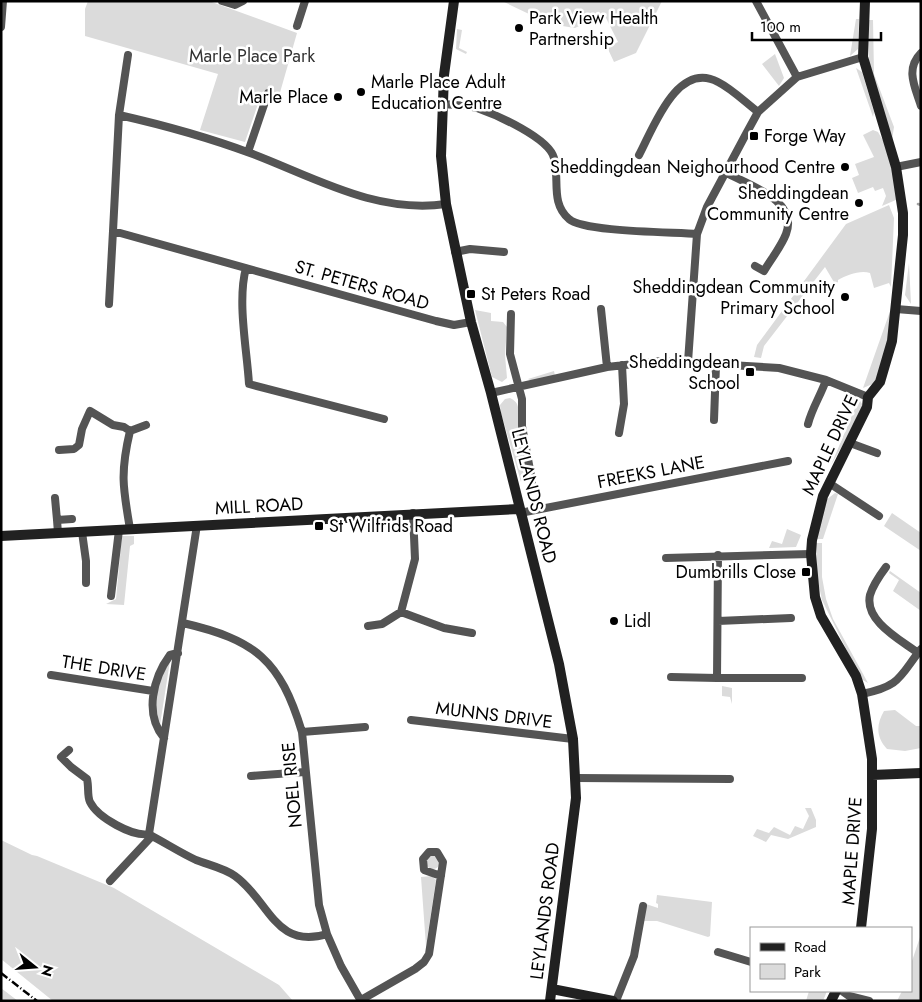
<svg xmlns="http://www.w3.org/2000/svg" width="922" height="1002" viewBox="0 0 922 1002" font-family="Jost,sans-serif">
	<style>
		.green { fill: #dbdbdb }
		.lines { fill: none; stroke-linecap: round; stroke-linejoin: round }
		.stream { stroke: #a2a2a2; stroke-width: 2.5 }
		.street { stroke: #545454; stroke-width: 8 }
		.secondary { stroke: #212121; stroke-width: 10 }
		.rail { stroke: #000; stroke-width: 2.5; stroke-dasharray: 8 2.5 1 2.5; stroke-linecap: butt }
		.poi-dot { fill: #000; stroke: #fff; stroke-width: 2 }
		.labels { text-anchor: middle; stroke-width: 5; stroke-linejoin: round; paint-order: stroke }
		.poi-label { font-size: 18px; fill: #000; stroke: #fff; text-anchor: start }
		.park-label { font-size: 18px; fill: #323232; stroke: #fff }
		.street-label { font-size: 18px; fill: #000; stroke: #fff }
	</style>
	<rect width="100%" height="100%" fill="#fff"/>
	<path class="green" d="M88 1H209L297 33 279 96 262 92 245 142 200 130 218 74 85 36V9Z
		M502 1H662L636 53 614 62 607 47 618 42 604 14 575 28 550 24Z
		M856 19H859L858 49 850 56Z
		M868 20H873L874 74 894 127 892 140 869 61Z
		M457 29 462 30 459 48 467 52 466 54 456 49Z
		M775 54 784 78 779 86 762 64Z
		M856 68 862 72 874 112 873 117Z
		M873 130 878 132 888 149 898 199 882 206 886 196 883 188 875 191 873 187 858 193 852 178 859 175 855 164 874 157 863 135Z
		M889 205 894 218 891 287 889 283 874 288 870 273C860 270 847 275 838 280V282L835 284 825 267 764 346 761 358 754 357 757 345 846 224Z
		M909 263 911 304 905 295Z
		M895 297 887 346 875 383 863 388Z
		M475 310 491 313V321L503 322 507 327 505 355 507 378 502 382 492 377Z
		M554 371 555 376 532 381 528 379Z
		M510 398C514 400 517 402 518 407 519 413 518 421 519 427 522 445 530 466 521 482L501 413 500 405 505 399Z
		M859 399 862 404V412L831 465Z
		M835 493 838 494 823 539H817L826 500Z
		M892 513 921 533V551L884 526Z
		M787 529 801 535 796 547 769 548 772 541 782 544Z
		M122 536H134V544L130 546 124 605 106 604 116 599Z
		M816 543H822V577L826 599 833 619 868 683 861 679 822 600 817 577Z
		M890 571 921 593V611L893 591 899 580 889 573Z
		M170 661 160 725C152 703 158 680 170 661Z
		M722 686 732 688V704L730 697 722 696Z
		M895 710 916 726H921V748L905 751 887 749C876 737 876 725 884 711Z
		M805 808H811L816 820V827L788 839 771 835 766 842 753 836 757 829 769 833 774 827 790 835 795 826 803 829 809 816Z
		M1 840 32 855 37 856 114 888 279 985 293 1001H53L1 959Z
		M426 862a7 7 0 1 1 14 0a7 7 0 1 1-14 0Z
		M432 876 436 880 426 946 421 877Z
		M657 895 712 902 710 936 708 937 657 921H644L646 904 658 908V904L656 903Z
		M921 934V1001H897L902 991H911V964Z
		M1 988 18 1001H1Z
		M809 991H827L823 1001H806Z"/>
	<g class="lines">
		<path class="stream" d="M918 204 921 205"/>
		<path class="street" d="M222 1 235 5 243 1
			M756 1 797 77
			M297 26 305 1
			M1 27 3 1
			M921 53C905 69 915 87 921 106
			M443 104C454 105 467 105 477 108 497 115 549 138 554 158 560 179 550 203 569 219 583 232 673 232 697 234
			M119 115C163 125 207 137 250 153 314 177 375 214 446 204
			M248 152 268 93
			M639 155C653 129 677 60 718 82 732 89 745 102 758 112
			M896 167 921 162
			M725 172C748 185 799 200 786 234 781 247 771 259 764 271L755 266
			M113 231 119 115 128 55
			M455 252 470 249 504 252
			M246 268C237 301 247 350 249 384L384 419
			M109 304 113 231 436 321 454 325 471 322
			M601 309 607 367
			M896 309 921 311
			M511 314 510 354 522 399V426L532 481
			M688 362 697 234 707 207 746 134 758 112 797 77 863 57
			M491 393 607 367 661 361 779 368 826 380 868 397
			M714 420 716 365
			M808 424C812 408 821 395 826 380
			M130 431 146 425
			M619 433 624 404 622 365
			M850 443 877 453
			M59 450 74 449 79 445 82 429 90 411 113 425 124 427 130 431C120 473 123 488 130 529
			M829 483 879 516
			M55 498 57 520
			M520 513 788 461
			M82 532 86 561V583
			M58 533 57 520 72 519
			M718 555 717 678H802
			M666 558 811 554
			M886 567C880 575 873 585 870 595 864 621 901 640 918 653
			M111 596 119 530
			M401 612 444 628 472 633
			M718 621 791 618
			M183 623C256 640 280 660 302 732L319 905 327 934 341 966 361 1001
			M368 626 382 624 401 612 415 559 413 513
			M51 675 153 691
			M671 677 717 678
			M862 694C901 686 899 677 921 649
			M411 720 573 739
			M302 732 365 727
			M164 738C144 714 153 678 170 655L178 653
			M69 750 61 757 71 767 87 779C89 787 87 796 90 802 98 818 133 837 149 834
			M251 776 305 772
			M576 778 730 779
			M152 836 149 834 197 525
			M152 836C167 844 181 853 196 860 209 865 224 868 235 876 269 900 275 950 327 934
			M110 881 152 836
			M718 952 751 962
			M842 991 849 996 869 1001
			M361 1000 415 969 424 962 429 954 443 862 437 852H429L423 859 424 870 441 876
			M616 1001 634 956 643 906"/>
		<path class="secondary" d="M454 1 444 75 441 156 446 204 471 322 491 393 559 664 573 739 576 798 550 1001
			M1 536 519 509
			M872 775 921 773
			M861 928 872 829V759L862 694 856 676 821 616 815 597 811 554 812 540 823 496 867 407 868 397 880 382 892 341 903 235V213L896 167 863 57 865 1
			M552 989 613 1001
			M831 1001 836 991"/>
		<path class="rail" d="M1 973 37 1001"/>
	</g>
	<g class="poi-dot">
		<circle cx="519" cy="28" r="5"/>
		<circle cx="361" cy="92" r="5"/>
		<circle cx="338" cy="97" r="5"/>
		<rect x="749" y="131" width="10" height="10" rx="2.5"/>
		<circle cx="845" cy="167" r="5"/>
		<circle cx="859" cy="203" r="5"/>
		<rect x="466" y="289" width="10" height="10" rx="2.5"/>
		<circle cx="845" cy="297" r="5"/>
		<rect x="745" y="367" width="10" height="10" rx="2.5"/>
		<rect x="314" y="521" width="10" height="10" rx="2.5"/>
		<rect x="801" y="567" width="10" height="10" rx="2.5"/>
		<circle cx="614" cy="621" r="5"/>
	</g>
	<g class="labels">
		<g class="poi-label">
			<text x="529" y="24">Park View Health<tspan x="529" dy="21">Partnership</tspan></text>
			<text x="371" y="88">Marle Place Adult<tspan x="371" dy="21">Education Centre</tspan></text>
			<text x="328" y="103" text-anchor="end">Marle Place</text>
			<text x="764" y="142">Forge Way</text>
			<text x="835" y="173" text-anchor="end">Sheddingdean Neighourhood Centre</text>
			<text x="849" y="199" text-anchor="end">Sheddingdean<tspan x="849" dy="21">Community Centre</tspan></text>
			<text x="835" y="293" text-anchor="end">Sheddingdean Community<tspan x="835" dy="21">Primary School</tspan></text>
			<text x="481" y="300">St Peters Road</text>
			<text x="740" y="368" text-anchor="end">Sheddingdean<tspan x="740" dy="21">School</tspan></text>
			<text x="329" y="532">St Wilfrids Road</text>
			<text x="796" y="578" text-anchor="end">Dumbrills Close</text>
			<text x="624" y="627">Lidl</text>
		</g>
		<g class="park-label">
			<text x="252" y="62">Marle Place Park</text>
		</g>
		<g class="street-label">
			<text transform="translate(362 285) rotate(16)" y="6">ST. PETERS ROAD</text>
			<text transform="translate(830 445) rotate(-65)" y="6">MAPLE DRIVE</text>
			<text transform="translate(651 472) rotate(-11)" y="6">FREEKS LANE</text>
			<text transform="translate(534 496) rotate(76)" y="6">LEYLANDS ROAD</text>
			<text transform="translate(259 506) rotate(-3)" y="6">MILL ROAD</text>
			<text transform="translate(104 668) rotate(9)" y="6">THE DRIVE</text>
			<text transform="translate(494 715) rotate(7)" y="6">MUNNS DRIVE</text>
			<text transform="translate(292 785) rotate(-95)" y="6">NOEL RISE</text>
			<text transform="translate(852 851) rotate(-86)" y="6">MAPLE DRIVE</text>
			<text transform="translate(545 911) rotate(-83)" y="6">LEYLANDS ROAD</text>
		</g>
	</g>
	<rect width="922" height="1002" fill="none" stroke="#000000" stroke-width="5"/>
	<rect x="750" y="927" width="162" height="65" fill="#ffffff" stroke="#999999"/>
	<rect x="760" y="943" width="25" height="8" fill="#212121" stroke="#999999"/>
	<text x="794" y="952" font-size="15" fill="#000000">Road</text>
	<rect x="760" y="964" width="25" height="15" fill="#dbdbdb" stroke="#999999"/>
	<text x="794" y="977" font-size="15" fill="#000000">Park</text>
	<g transform="translate(35 967) rotate(107)" stroke="#ffffff" stroke-width="4" paint-order="stroke">
	<path d="M0-4L9 19L0 12L-9 19Z" fill="#000000"/>
	<text y="-8" font-size="14" font-weight="bold" text-anchor="middle" fill="#000000">N</text>
	</g>
	<path d="M752 32v8h129v-8" fill="none" stroke="#000000" stroke-width="2.5"/>
	<text x="760" y="32" font-size="15" fill="#000000" stroke="#ffffff" stroke-width="4" paint-order="stroke">100 m</text>
</svg>
